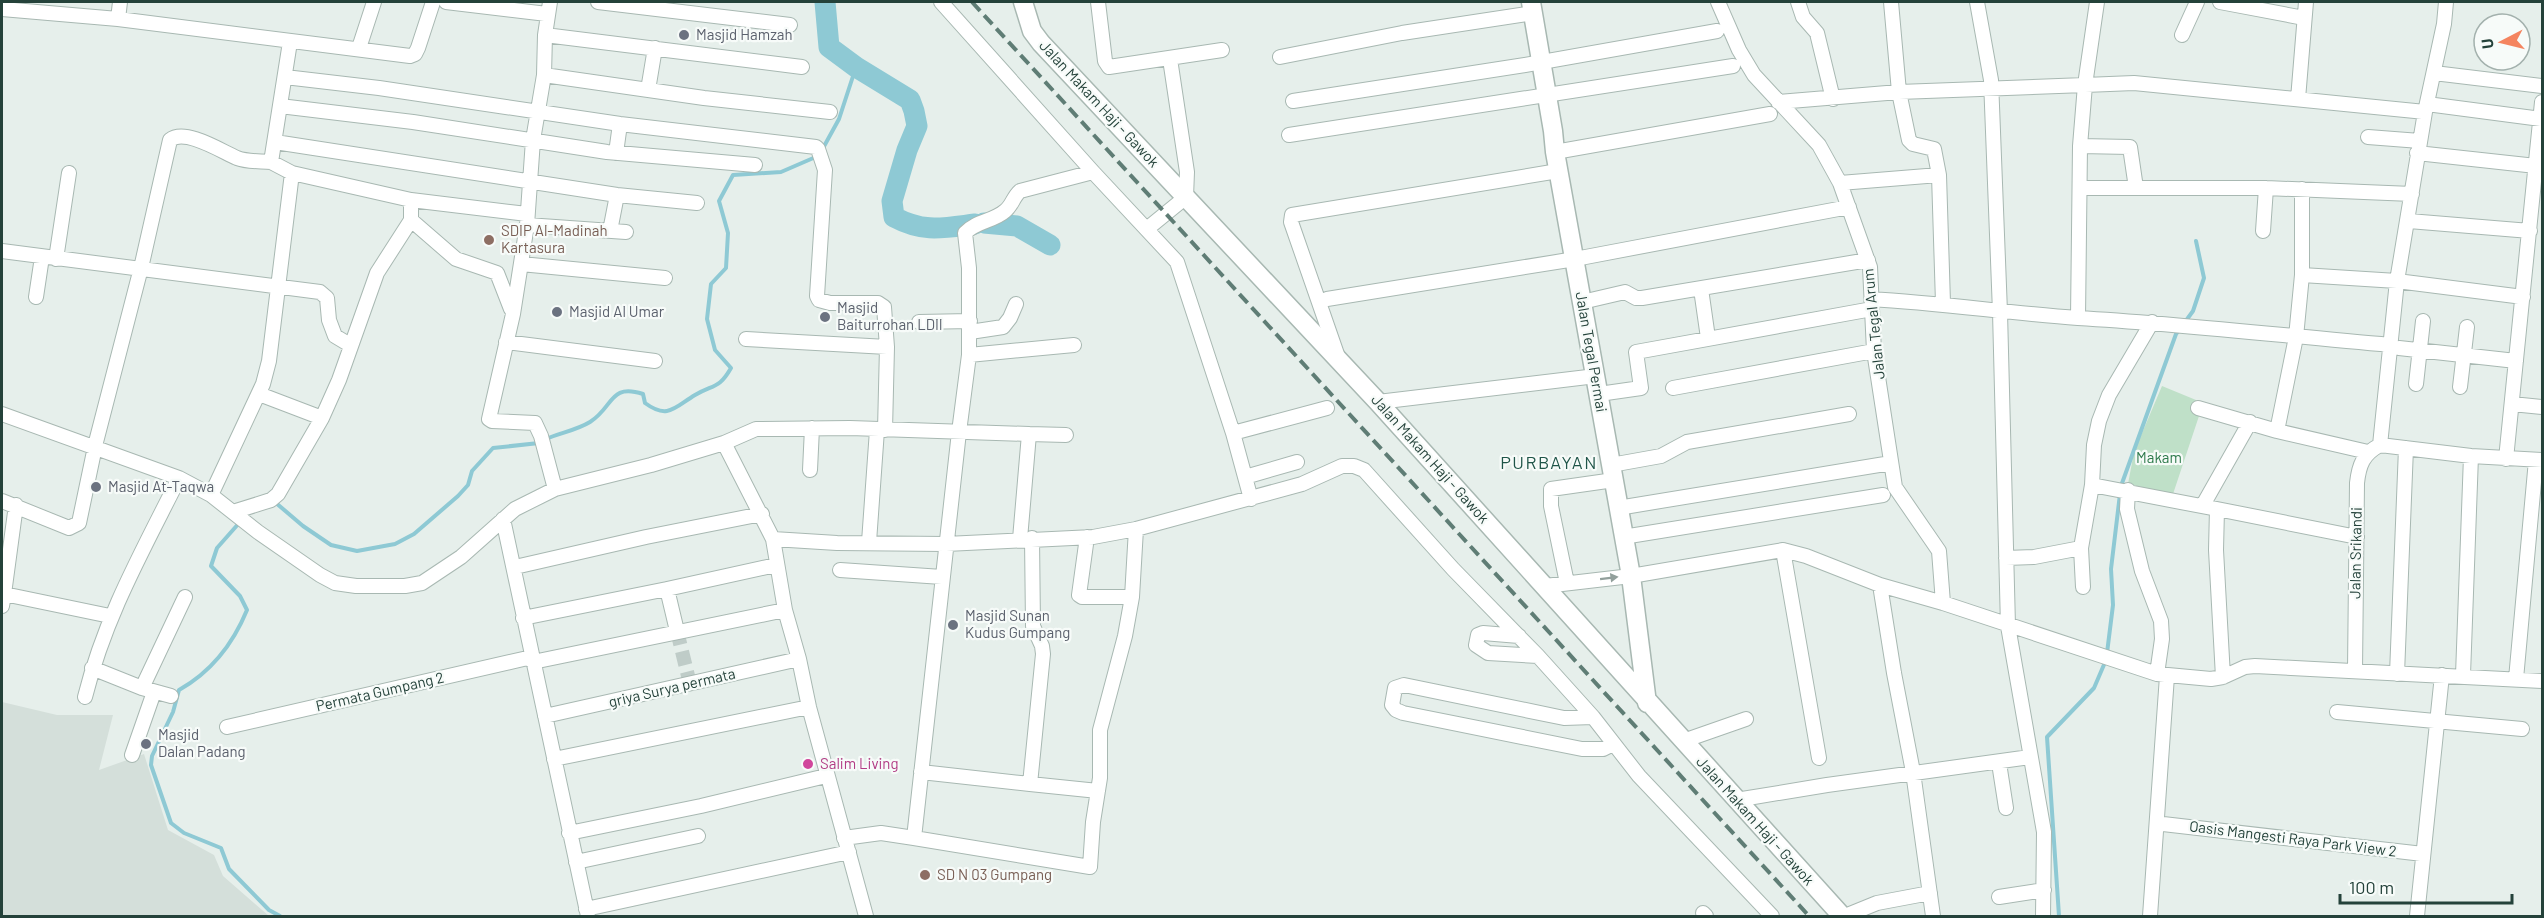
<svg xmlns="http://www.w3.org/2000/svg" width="2544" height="918" viewBox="0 0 2544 918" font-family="Barlow,sans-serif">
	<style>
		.built { fill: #d4dfda }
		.green { fill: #bfe0c8 }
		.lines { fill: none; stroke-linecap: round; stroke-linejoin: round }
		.stream { stroke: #8ec9d4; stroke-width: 4 }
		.river { stroke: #8ec9d4; stroke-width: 21 }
		.minor-tunnel { stroke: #bfccc8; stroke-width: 14; stroke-dasharray: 14 7; stroke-linecap: butt }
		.minor-casing { stroke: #a8b8b2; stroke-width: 16 }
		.tertiary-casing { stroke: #a8b8b2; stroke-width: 21 }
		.minor { stroke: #fff; stroke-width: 14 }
		.tertiary { stroke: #fff; stroke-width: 18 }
		.rail { stroke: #5f7d75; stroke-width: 4; stroke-dasharray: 12 6; stroke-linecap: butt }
		.oneway { fill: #92a09c }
		.worship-dot { fill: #6b7280; stroke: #f7fbf9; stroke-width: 2 }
		.education-dot { fill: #8d6e63; stroke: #f7fbf9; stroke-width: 2 }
		.hotel-dot { fill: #d1479c; stroke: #f7fbf9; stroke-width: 2 }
		.labels { text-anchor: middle; stroke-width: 4.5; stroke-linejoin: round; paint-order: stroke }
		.worship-label { font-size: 15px; fill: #5b616d; stroke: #f7fbf9; text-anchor: start }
		.street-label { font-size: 15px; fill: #24423a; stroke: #f7fbf9 }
		.education-label { font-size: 15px; fill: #785e54; stroke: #f7fbf9; text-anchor: start }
		.park-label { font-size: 15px; fill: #2d7a4b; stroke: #f7fbf9 }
		.hotel-label { font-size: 15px; fill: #b23c85; stroke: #f7fbf9; text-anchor: start }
		.quarter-label { font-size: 18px; letter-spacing: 1.5px; fill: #1f5548; stroke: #f7fbf9 }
	</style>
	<rect width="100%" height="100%" fill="#e6efeb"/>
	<path class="built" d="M2 702 57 715H113L99 770 144 754 168 830 214 855 223 876 269 916H2Z"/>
	<path class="green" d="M2162 386 2196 400 2194 410 2200 413 2173 494 2128 484 2134 452Z"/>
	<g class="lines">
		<path class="stream" d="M822 150 839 119 856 67
			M2185 322 2193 311 2204 278 2196 241
			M546 439C560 433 577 430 590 422 614 407 609 383 643 394L645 403C668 420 675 407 695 395 714 384 719 389 731 368L715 350 707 319 711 284 726 268 728 233 719 201 733 175 781 172 818 156
			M2121 486 2176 334 2181 328
			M272 503H276L303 526 331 545 357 551 395 544 414 534 458 496 468 485 472 471 493 448 539 443
			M240 522 217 548 211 566 240 596 247 610C233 644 211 672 179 690L173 712 152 756 151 765 171 823 184 833 221 848 229 869 269 910 280 916
			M2107 653 2113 605 2111 569 2120 494
			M2059 916 2047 737 2094 688 2106 660"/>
		<path class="river" d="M825 2 829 47 856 67 910 100 914 111 917 126 907 150 892 201 894 217C924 233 943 228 975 224
			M984 223 1017 226 1050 245"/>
		<path class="minor-tunnel" d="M677 631 690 684"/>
		<defs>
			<path id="minor" d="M446 2 547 14
				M550 2 545 35 544 75 533 140 527 225 513 314 489 419 492 421 535 423 541 436 555 489
				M598 2 790 25
				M941 2 1093 172 1177 262 1233 433 1251 499
				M1098 2 1105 61 1109 67 1222 50
				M1718 2 1739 50 1754 75 1819 145 1840 183 1870 267 1874 351 1895 487 1939 551 1943 603
				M1798 2 1803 17 1817 33 1833 99
				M1977 2 1991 80 2000 312 2008 626 2044 832 2043 916
				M2220 2 2304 18
				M2 9 118 19 410 56 415 54 418 48 433 2
				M118 19 120 2
				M545 35 802 67
				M2182 35 2197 2
				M359 48 374 2
				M1280 57 1402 33 1533 13
				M2434 73 2542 86
				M544 75 704 98 830 112
				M285 77 379 88 620 124 816 147 818 149 825 170 817 296 819 300 830 303H878L884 307 887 347 885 430
				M648 90 655 48
				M2298 99 2306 2
				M1293 101 1525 65 1717 31
				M1778 102 1899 92 1891 2
				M2427 104 2541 119
				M280 106 413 122 607 152 755 165
				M2425 112 2444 24 2446 2
				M1289 135 1733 66
				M2368 137 2420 141
				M275 142 617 195 697 203
				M2080 146 2130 147 2136 188
				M1555 152 1770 114
				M616 153 620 124
				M2417 153 2536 166
				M1939 175 1934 149 1913 144 1909 140 1899 92 2085 85 2097 2
				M1840 183 1939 175 1943 303
				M2080 188H2266L2412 194
				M411 200 527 214
				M411 220 456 259 497 273 511 309
				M2409 221 2530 231
				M527 225 626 232
				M1148 228 1186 197 1187 172 1170 59
				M610 231 617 195
				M2263 231 2266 188
				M2 251 320 292 327 298 329 320 335 336 350 345
				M56 259 69 173
				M521 264 665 278
				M2302 275 2397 281 2523 297
				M1701 289 1708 338
				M36 297 42 257
				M1327 299 1575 259 1849 207
				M1871 299C1940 303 2009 313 2078 318
				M1582 302 1625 292 1636 298H1642L1868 260
				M919 322 970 321
				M970 332 1003 327 1010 318 1016 304
				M746 339 887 347
				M506 342 655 361
				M2390 345C2286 336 2182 324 2078 318L2080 146 2085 85 2134 83 2425 112 2397 281 2380 445 2471 456 2542 460
				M2399 348 2516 361
				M969 355 1074 345
				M1338 357 1291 222 1292 215 1558 171
				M2416 384 2423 321
				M2460 387 2467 327
				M1673 388 1874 351
				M259 394 322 418
				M1599 394 1641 388 1636 352 1872 309
				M1378 402 1596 376
				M2512 404 2542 407
				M2198 408 2277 431 2368 452
				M2 414 179 478 211 495 258 532 320 575 335 583 356 586H405L422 583 461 557 515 509 555 489 651 465 724 443 756 429 850 428 1029 434 1020 539
				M2277 431 2296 337 2302 275V189
				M1233 433 1327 408
				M1029 434 1066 435
				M724 443 773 539 785 610 799 659 809 707 866 916
				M2506 459 2542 102
				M1611 465 1661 456 1687 442 1849 414
				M810 470 812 428
				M1245 477 1297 462
				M2092 485 2217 509
				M2128 490 2127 509 2142 571 2161 621 2162 639 2157 674
				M211 495 263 384 269 361 292 173 271 162 290 42
				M2 501 69 528 79 523 96 442 141 268 170 140C185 128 221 151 237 158 247 162 260 161 271 162
				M2203 505 2250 422
				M1618 508 1891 463
				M233 512 271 500 278 494 322 418 339 380 377 273 411 220V200L292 173
				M503 519 588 916
				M1087 537 1079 595 1082 597H1132
				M1623 537 1883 495
				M773 539 837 543 946 544 1093 537 1136 529 1302 484 1342 466H1354L1364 470 1453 569 1538 656 1593 717 1639 776 1772 916
				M869 542 877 430
				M1783 550 1819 758
				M2006 558 2034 557 2081 548
				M515 567 646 537 762 514
				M840 570 942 577
				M1567 583 1551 506V489L1614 480
				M1880 585 1894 673 1913 772 1933 916
				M1545 586 1631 576 1783 550 1806 556 1880 585 1943 603 2157 674 2211 679 2223 677 2245 667 2255 666 2542 681
				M2083 587 2081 548 2092 485 2094 445 2099 421 2109 395 2152 322
				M2 594H4L16 505
				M2 606 4 594 110 616
				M523 618 667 589
				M677 631 667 589 776 565
				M1519 636 1483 633 1478 635 1476 645 1488 653 1538 656
				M533 662 785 610
				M92 668 142 688 171 696
				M2355 670 2357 483C2359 465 2363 454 2380 445
				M2397 674 2406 448
				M2463 675 2471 456
				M2223 677 2216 550 2217 509 2357 537
				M2516 679 2536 460
				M142 688 185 597
				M85 697C105 617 142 552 179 478
				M2337 712 2522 729
				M545 716 799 659
				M1593 717 1564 718 1404 685 1395 688 1392 705 1396 710 1403 713 1582 749H1603L1613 744
				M227 727 532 657
				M1683 741 1746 719
				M132 755 154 692
				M554 759 809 707
				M1999 763 2006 808
				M921 772 1030 784 1043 654 1042 646 1033 626 1032 538
				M1030 784 1098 791
				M1736 800 1827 785 2030 757
				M2163 824 2423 854
				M569 833 701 806 826 776
				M844 838 881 833 914 838 959 432 969 355V268L965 233C976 221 994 221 1005 211 1012 206 1013 197 1020 191L1093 172
				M914 838 1090 867 1093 822 1100 778V730L1125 636 1132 597 1136 529
				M576 862 698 836
				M1999 897 2044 890
				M586 909 849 852
				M1703 913 1706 916
				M1845 916 1877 903 1930 893
				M2150 916 2167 676
				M2417 916 2442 675"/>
			<path id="tertiary" d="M1023 2 1032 31 1041 43 1378 402 1842 916
				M1531 2 1553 131 1555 152 1631 576 1647 703"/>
		</defs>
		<use href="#minor" class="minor-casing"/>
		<use href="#tertiary" class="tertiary-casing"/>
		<use href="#minor" class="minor"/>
		<use href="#tertiary" class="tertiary"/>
		<path class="rail" d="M972 2 1809 916"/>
	</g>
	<defs><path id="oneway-solid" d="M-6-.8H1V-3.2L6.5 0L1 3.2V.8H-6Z" transform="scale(1.5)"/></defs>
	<use class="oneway" href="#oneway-solid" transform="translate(1609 578) rotate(-7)"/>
	<g class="worship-dot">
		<circle cx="684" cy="35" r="6"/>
		<circle cx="557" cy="312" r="6"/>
		<circle cx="825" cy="317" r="6"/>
		<circle cx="96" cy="487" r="6"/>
		<circle cx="953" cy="625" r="6"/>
		<circle cx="146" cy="744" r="6"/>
	</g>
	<g class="education-dot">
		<circle cx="489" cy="240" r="6"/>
		<circle cx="925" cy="875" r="6"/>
	</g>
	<circle class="hotel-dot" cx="808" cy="764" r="6"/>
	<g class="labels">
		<g class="worship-label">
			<text x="696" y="40">Masjid Hamzah</text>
			<text x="837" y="313">Masjid<tspan x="837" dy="17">Baiturrohan LDII</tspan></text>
			<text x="569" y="317">Masjid Al Umar</text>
			<text x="108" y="492">Masjid At-Taqwa</text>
			<text x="965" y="621">Masjid Sunan<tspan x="965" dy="17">Kudus Gumpang</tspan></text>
			<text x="158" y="740">Masjid<tspan x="158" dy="17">Dalan Padang</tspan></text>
		</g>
		<g class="street-label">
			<text transform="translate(1099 104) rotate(47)" y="5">Jalan Makam Haji - Gawok</text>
			<text transform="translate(1874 324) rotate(-96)" y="5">Jalan Tegal Arum</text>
			<text transform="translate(1591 352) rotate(80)" y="5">Jalan Tegal Permai</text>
			<text transform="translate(1430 459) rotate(48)" y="5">Jalan Makam Haji - Gawok</text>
			<text transform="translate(2356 553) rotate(-89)" y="5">Jalan Srikandi</text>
			<text transform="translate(672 688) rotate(-13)" y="5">griya Surya permata</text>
			<text transform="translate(380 692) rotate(-13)" y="5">Permata Gumpang 2</text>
			<text transform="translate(1755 821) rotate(48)" y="5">Jalan Makam Haji - Gawok</text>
			<text transform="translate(2293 839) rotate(7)" y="5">Oasis Mangesti Raya Park View 2</text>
		</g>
		<g class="education-label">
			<text x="501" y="236">SDIP Al-Madinah<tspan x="501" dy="17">Kartasura</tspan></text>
			<text x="937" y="880">SD N 03 Gumpang</text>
		</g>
		<g class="park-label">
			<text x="2159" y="463">Makam</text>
		</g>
		<g class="hotel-label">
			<text x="820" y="769">Salim Living</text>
		</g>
		<g class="quarter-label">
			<text x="1549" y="469">PURBAYAN</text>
		</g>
	</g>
	<rect width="2544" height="918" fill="none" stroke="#24423a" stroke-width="6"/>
	<g transform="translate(2502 42) rotate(263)"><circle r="28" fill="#f7fbf9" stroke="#a3b1ad" stroke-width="1.5"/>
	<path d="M0-4.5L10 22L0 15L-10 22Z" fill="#f4845f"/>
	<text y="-9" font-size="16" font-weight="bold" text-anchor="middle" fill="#24423a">U</text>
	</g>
	<path d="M2340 894v9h172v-9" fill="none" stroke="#24423a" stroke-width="3"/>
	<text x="2349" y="894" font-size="18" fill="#24423a" stroke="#f7fbf9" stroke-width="4.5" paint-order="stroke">100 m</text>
</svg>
